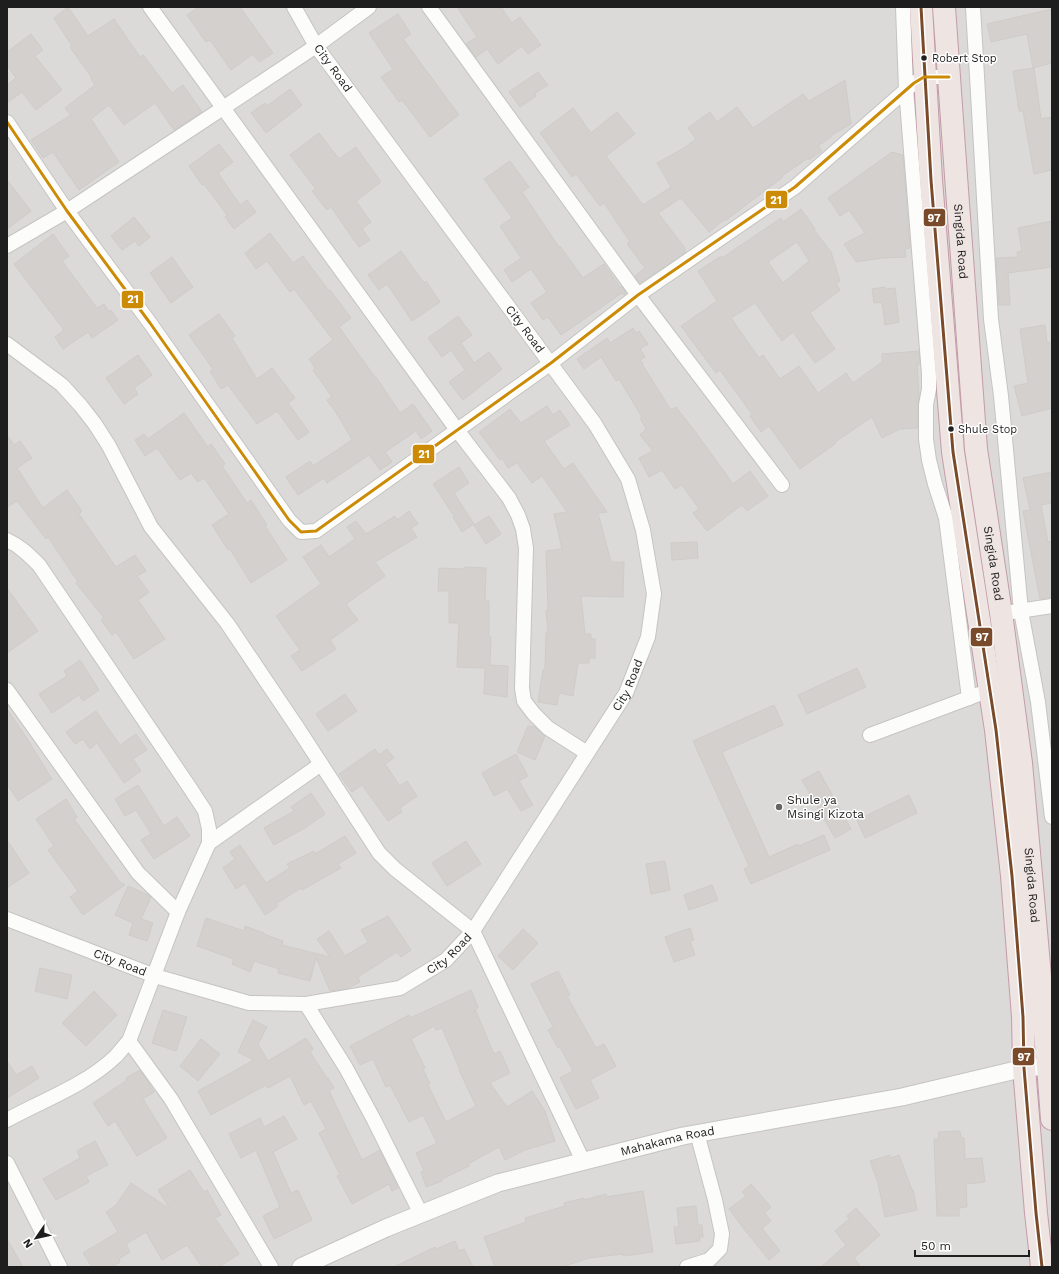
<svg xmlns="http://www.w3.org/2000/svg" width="1059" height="1274" viewBox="0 0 1059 1274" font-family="'Work Sans',sans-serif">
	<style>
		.residential { fill: #dbdad8 }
		.building { fill: #d3d0ce; stroke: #cfccc8; fill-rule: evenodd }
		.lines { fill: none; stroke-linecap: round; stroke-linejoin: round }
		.minor-casing { stroke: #c5c4c3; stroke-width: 16 }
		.tertiary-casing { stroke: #c5c4c3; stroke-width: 19 }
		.trunk-casing { stroke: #c39ca9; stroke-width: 24 }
		.minor { stroke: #fcfcfb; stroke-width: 14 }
		.tertiary { stroke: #fcfcfb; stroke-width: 17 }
		.trunk { stroke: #eee4e2; stroke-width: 22 }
		.bus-1-casing { stroke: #fff; stroke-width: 6 }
		.bus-2-casing { stroke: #fff; stroke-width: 6 }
		.bus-1 { stroke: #7a4b2a; stroke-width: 3 }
		.bus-2 { stroke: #cc8b06; stroke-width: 3 }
		.bus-dot { fill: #1e1e1e; stroke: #fff; stroke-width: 1.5 }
		.poi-dot { fill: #666564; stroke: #fff; stroke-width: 1.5 }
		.labels { text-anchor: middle; stroke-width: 3; stroke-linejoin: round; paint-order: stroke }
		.bus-label { font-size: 11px; fill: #1e1e1e; stroke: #fff; text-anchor: start }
		.street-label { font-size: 12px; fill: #1e1e1e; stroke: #fff }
		.poi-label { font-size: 12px; fill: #1e1e1e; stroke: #fff; text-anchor: start }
		.line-badge { stroke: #fff; stroke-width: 1.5 }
		.badge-label { font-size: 11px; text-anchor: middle; font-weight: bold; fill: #fff }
	</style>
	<rect width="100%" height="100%" fill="#eceae7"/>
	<path class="residential" d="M7 7H1052V1267H7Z"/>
	<path class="building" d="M68 7 88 36 114 19 140 57 143 55 172 93 183 85 202 112 174 130 155 103 124 125 109 105 91 119 119 162 79 190 53 152 43 158 31 140 71 115 65 108 95 85 91 79 92 78 70 47 72 46 54 18Z
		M199 7H240L273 53 259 62 253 54 231 70 210 40 206 42 187 15Z
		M457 7H501L512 23 520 17 541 45 528 54 522 46 498 64 487 49 476 57 466 44 477 37Z
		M1052 9V63L1033 68 1027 34 991 42 987 24Z
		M398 14 411 34 403 39 459 115 430 137 402 100 399 102 381 77 393 69 369 33Z
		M31 34 43 50 35 56 62 90 36 110 22 92 7 103V85L16 78 7 65V52Z
		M1034 68 1041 119 1052 117V170L1034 174 1023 111H1019L1013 71Z
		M538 72 548 85 535 93 536 96 520 107 509 92Z
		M845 80 851 124 832 135V136L818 146 822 151 809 160 808 158 782 176 783 177 725 221 724 220 709 232 681 198 658 213 685 248V253L640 283 635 276 645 268 627 244 630 242 604 203 600 206 576 174 572 177 540 133 573 108 591 133 617 112 635 134 606 156 643 205 671 187 657 163 684 148 696 139 688 128 710 112 717 122 737 107 753 128 803 94 809 101Z
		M290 89 302 105 266 133 251 113 265 103 267 106Z
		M319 133 339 159 356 147 381 182 356 201 371 222 362 229 370 240 359 247 331 207 327 210 312 191 316 189 290 155Z
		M219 144 233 162 218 173 240 205 247 200 256 212 234 229 225 217 227 215 204 184 202 185 189 166Z
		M892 152 903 155 910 248 905 249 906 257 882 258 856 262 844 244 865 233 849 210 840 216 828 198Z
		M510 161 529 187 522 192 559 247 560 246 583 278 604 264 620 287 621 286 626 293 624 295 622 293 561 335 548 317 543 320 531 303 547 292 531 269 512 282 504 270 521 258 500 226 512 218 484 179Z
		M7 180 31 211 7 229Z
		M801 209 815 229 814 230 831 252 840 281 836 284 840 290 810 313 835 349 815 363 793 332 782 341 755 303 731 318 759 358 763 355 780 379 799 366 818 393 846 373 853 383 882 362V354L919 351 920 364H917L919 395 918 405V428L900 429 882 438 872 417 835 442 836 443 800 469 769 426 761 432 750 416 752 414 720 370 716 373 681 326 717 301 698 271 721 256 722 258 781 218 783 222ZM797 242 809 261 783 283 768 262Z
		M134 217 150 237 139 246 135 241 122 250 111 236Z
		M1052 221V267L1008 273 1010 305H999L996 258 1018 257 1017 252 1022 251 1018 228Z
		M270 233 293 263 303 256 329 291 330 290 351 318 339 327 375 377H376L400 413 413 404 432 431 421 439 416 431 385 452 392 462 380 470 369 455 327 483 324 478 298 495 286 477 310 461 313 466 352 440 339 417 327 400 332 397 313 370 315 368 309 359 333 340 294 289 290 292 267 261 256 269 245 253Z
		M53 234 69 256 62 261 97 308 104 304 109 312 111 310 118 320 92 338 88 332 63 349 55 337 64 330 14 264Z
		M401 251 424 283 426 281 440 302 412 321 387 284 379 290 368 275Z
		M172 257 193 287 171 303 150 273Z
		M885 287 886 289 895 288 899 322 885 325 882 302 874 303 872 289Z
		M219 314 235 336 232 338 257 379 272 368 295 398 288 403 309 432 298 440 277 411 257 424 228 385 221 389 210 371 213 369 189 335Z
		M458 316 472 335 461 343 474 363 489 352 502 369 463 400 449 382 465 370 451 350 442 357 428 338Z
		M1045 325 1047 343 1052 342V408L1022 416 1014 386 1028 383 1020 329Z
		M633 328 636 333 639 331 648 344 640 349 645 357 640 360 643 363 642 364 671 410 676 407 697 434 733 484 750 471 768 496 747 511 742 505 707 531 693 513 699 509 682 485 675 489 662 470 649 477 639 458 653 451 640 435 646 429 640 418 642 417 619 379 616 381 601 357 584 369 577 359 607 338 610 343Z
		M138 355 152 375 134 388 138 394 124 404 106 378Z
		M547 406 553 415 560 410 570 425 544 441 564 469 573 463 607 512 598 513 611 562H624L623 597 581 596 585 634H591V639H595V658H589V663H578L573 696 559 693 557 705 538 702 543 670H545L546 633H548L546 610H548L546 551 562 549 554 514 567 512 542 476 532 483 517 463 508 468 502 458 500 460 479 432 510 409 521 423Z
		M184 413 208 447 211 444 225 464 222 466 247 503 251 500 267 525 265 526 287 560 251 583 230 549 228 550 212 525 229 514 204 478 198 482 191 473 180 480 157 448 145 456 135 440 144 434 148 439Z
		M7 435 14 445 20 441 32 458 17 468 43 508 67 490 82 511 79 514 116 567 135 555 146 571 137 576 149 592 138 600 165 639 134 659 116 632 112 635 101 620 104 618 76 583 78 582 48 537 46 539 17 501 7 507Z
		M459 467 469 483 454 493 474 524 462 532 453 517 454 516 433 484Z
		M1052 472V503L1041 505 1048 542 1052 541V597L1040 599 1023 511 1030 510 1023 478Z
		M409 511 418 524 411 528 417 537 375 562 385 576 346 604 358 620 330 640 336 649 302 671 291 656 300 650 276 616 321 584 303 557 321 545 329 557 355 539 347 527 356 521 366 534 395 516 397 520Z
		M489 516 501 534 486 544 474 525Z
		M697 542 698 558 672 560 671 543Z
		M465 567 486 568 485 601H489V637H491L490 665 508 666 507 697 484 694 485 668 457 667 459 623H449V591H438L439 568 465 569Z
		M7 588 38 631 7 653Z
		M80 660 99 690 83 701 79 695 52 713 39 694 67 676 64 671Z
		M857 668 866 687 807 714 798 695Z
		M345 694 357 711 328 731 316 714Z
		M774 705 783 725 722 752 769 857 798 844 799 846 824 835 830 850 751 884 744 869 749 866 693 741Z
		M7 709 28 740 52 779 18 801 7 784Z
		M96 711 120 745 136 734 147 750 133 759 141 771 124 783 97 743 90 749 83 739 75 744 66 732Z
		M528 726 535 727 545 736 535 760 517 752Z
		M375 749 379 755 387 749 394 758 385 764 400 786 407 781 417 796 400 808 402 812 388 821 362 785 352 792 339 774Z
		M516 754 528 776 519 781 533 805 521 811 507 789 494 796 482 773Z
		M819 771 851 829 835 838 802 780Z
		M138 785 164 826 177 817 190 836 154 859 141 840 151 834 136 810 125 816 115 799Z
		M311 793 325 814 305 828 274 845 264 828 294 811 291 807Z
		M909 795 917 813 865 838 857 820Z
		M66 799 77 817 74 819 120 882 125 885 83 915 70 897 78 891 48 850 54 846 36 819Z
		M345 836 356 853 338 864 341 868 302 890 301 888 276 904 278 906 265 915 245 883 236 889 223 868 235 859 230 852 240 845 266 883 290 868 287 864 314 851 315 854Z
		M7 840 29 873 7 888Z
		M466 841 481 864 447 886 432 863Z
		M665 861 670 890 651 894 646 864Z
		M712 885 718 900 689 910 684 895Z
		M128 886 148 895 151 897 141 919 153 923 147 941 129 935 133 923 115 915Z
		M388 916 411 950 401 957 397 952 358 977 360 982 346 989 330 991 316 958 310 981 278 973 279 969 254 961 250 972 232 964 234 959 197 946 206 918 244 931 245 926 264 933V934L283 941 282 945 330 957 317 939 329 931 345 956 368 942 361 930Z
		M690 928 694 940 690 941 695 955 674 962 665 937Z
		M523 929 538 943 513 970 498 956Z
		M40 968 72 975 67 999 35 991Z
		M558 971 570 995 567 996 596 1048 604 1044 616 1066 590 1080 599 1098 576 1109 560 1078 573 1071 560 1047 558 1048 548 1030 553 1027 531 984Z
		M471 990 478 1007 474 1012 476 1011 494 1054 500 1051 510 1073 490 1083 507 1107 532 1091 545 1111 555 1141 525 1150 505 1160 499 1147 468 1164 469 1166 442 1179V1181L426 1187 421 1172 424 1171 416 1153 437 1143 423 1115 409 1122 390 1085 386 1087 373 1059 360 1065 350 1046 409 1015 410 1018ZM434 1026 436 1030 442 1028 460 1070H459L476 1106 446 1122 428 1085 430 1084 423 1069 425 1068 411 1039Z
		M94 991 117 1015 86 1046 62 1023Z
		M163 1010 187 1017 176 1051 152 1043Z
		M253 1020 267 1027 258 1044 268 1061 306 1038 313 1049 310 1052 327 1078H328L334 1088 329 1091 362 1160 380 1150 398 1188 392 1191 389 1184 352 1204 337 1176 340 1175 319 1133 326 1129 311 1101 304 1105 290 1076 268 1088 266 1085 211 1115 198 1091 254 1060 238 1052Z
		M201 1039 220 1054 198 1081 180 1066Z
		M7 1061 16 1075 32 1066 39 1078 7 1098Z
		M140 1070 154 1092 143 1099 167 1138 137 1156 115 1121 108 1126 93 1103 127 1080 126 1078Z
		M284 1116 297 1139 273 1152 291 1193 298 1190 312 1220 274 1239 263 1216 280 1207 256 1150 241 1158 229 1134 260 1118 264 1127Z
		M960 1131 961 1138H964L965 1159 982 1158 985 1182 966 1184 967 1207 959 1208V1216H937L934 1139H939L938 1132Z
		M95 1141 108 1165 86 1176 89 1182 56 1200 43 1179 80 1158 77 1151Z
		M890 1155 891 1158 899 1155 912 1190 913 1189 917 1210 885 1217 878 1183 870 1161Z
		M190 1170 204 1192 207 1190 221 1215 215 1218 239 1254 219 1267H202L187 1245 162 1260 146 1232 126 1244 130 1252 119 1259 120 1262 112 1267H92L83 1253 118 1232 106 1212 116 1205 131 1183 170 1209 158 1190Z
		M751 1184 771 1207 765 1213 771 1221 762 1228 780 1251 769 1260 744 1229 729 1209 746 1196 742 1192Z
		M643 1191 653 1252 623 1256V1254L589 1258 562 1267H495L484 1237 526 1222 525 1218 565 1206 564 1203 584 1198V1200L606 1194V1197Z
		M696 1206 698 1225H702L703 1237H699L700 1241 676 1244 674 1227H679L677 1208Z
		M856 1208 880 1235 854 1258 861 1267H821L846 1245 835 1231 849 1219 847 1216Z
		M7 1239 23 1267H7Z
		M455 1241 459 1251 464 1249 473 1267H394L435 1247 436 1249Z"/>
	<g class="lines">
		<defs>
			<g id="minor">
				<path d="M150 7 457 430 509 498 518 515 523 529 526 548 522 688 524 701 534 714 548 728 587 753"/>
				<path d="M429 7 638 295 782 485"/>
				<path d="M903 7 906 89 929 374V389L926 405V439L929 460 935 484 946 518 969 698"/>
				<path d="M973 7 991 319 1001 396 1021 611 1038 702 1052 817"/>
				<path d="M7 122 67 211 150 323 289 520 301 532 316 531 551 363 638 295 795 187 914 83 924 77H949"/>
				<path d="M7 246 67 211 223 108 316 46 369 7"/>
				<path d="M7 344 62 385 81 406 95 424 109 446 151 527 227 623 297 727 379 853 395 869 473 931 583 1161"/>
				<path d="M7 540C20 546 29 555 39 565L190 788 205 811 209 829V843L178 912 129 1041C124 1046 120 1052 115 1057 84 1086 43 1100 7 1120"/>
				<path d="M1012 612 1052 606"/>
				<path d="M7 690 138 873 178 912"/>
				<path d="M870 735 990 690"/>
				<path d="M209 843 321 764"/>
				<path id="s1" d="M7 919 155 976 249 1003 306 1004 400 988 446 960 473 931 626 693 648 637 654 594 643 530 628 479 595 424 316 46 294 7"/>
				<path d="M306 1004 346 1068 374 1120 421 1214"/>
				<path d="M129 1041 171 1099 271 1267"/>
				<path d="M7 1163 60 1267"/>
				<path d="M687 1267 709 1260 720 1249 722 1234 715 1200 697 1133"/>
			</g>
			<g id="tertiary">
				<path id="s2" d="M301 1267 386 1228 498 1183 683 1136 902 1097 1024 1068 1048 1066"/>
			</g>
			<g id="trunk">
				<path d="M921 7 931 180 953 452 996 730 1012 876 1023 1017 1024 1068 1036 1213 1042 1267"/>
				<path id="s3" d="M944 7 956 176 976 449 1001 613 1021 763 1048 1066 1052 1119"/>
			</g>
		</defs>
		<use href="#minor" class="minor-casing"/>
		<use href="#tertiary" class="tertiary-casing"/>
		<use href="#trunk" class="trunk-casing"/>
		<use href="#minor" class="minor"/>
		<use href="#tertiary" class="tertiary"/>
		<use href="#trunk" class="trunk"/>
		<defs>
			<path id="bus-1" d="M921 7 931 180 953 452 996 730 1012 876 1023 1017 1024 1068 1036 1213 1042 1267"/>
			<path id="bus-2" d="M7 122 67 211 150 323 289 520 301 532 316 531 551 363 638 295 795 187 914 83 924 77H949"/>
		</defs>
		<use href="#bus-1" class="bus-1-casing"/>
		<use href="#bus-2" class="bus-2-casing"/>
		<use href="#bus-1" class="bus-1"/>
		<use href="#bus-2" class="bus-2"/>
	</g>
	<g class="bus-dot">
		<circle cx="924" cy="58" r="3.5"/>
		<circle cx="951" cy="429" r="3.5"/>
	</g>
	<circle class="poi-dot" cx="779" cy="807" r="4"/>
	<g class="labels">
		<g class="bus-label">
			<text x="932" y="62">Robert Stop</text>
			<text x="958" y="433">Shule Stop</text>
		</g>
		<g class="street-label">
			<text transform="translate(333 68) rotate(54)" y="4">City Road</text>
			<text dy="4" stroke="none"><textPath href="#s3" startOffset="235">Singida Road</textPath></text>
			<text transform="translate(525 329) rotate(53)" y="4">City Road</text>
			<text dy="4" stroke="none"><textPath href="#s3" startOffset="559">Singida Road</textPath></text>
			<text dy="4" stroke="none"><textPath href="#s1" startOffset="793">City Road</textPath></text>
			<text dy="4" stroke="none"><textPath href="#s3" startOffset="883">Singida Road</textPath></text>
			<text dy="4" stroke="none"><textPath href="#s1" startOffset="469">City Road</textPath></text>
			<text dy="4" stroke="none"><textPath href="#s1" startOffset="121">City Road</textPath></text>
			<text dy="4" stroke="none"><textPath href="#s2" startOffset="389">Mahakama Road</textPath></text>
		</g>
		<g class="poi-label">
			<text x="787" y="804">Shule ya<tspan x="787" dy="14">Msingi Kizota</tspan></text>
		</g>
	</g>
	<g class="line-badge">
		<rect x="765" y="190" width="23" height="19" rx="4" fill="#cc8b06"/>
		<rect x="923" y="208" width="23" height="19" rx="4" fill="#7a4b2a"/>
		<rect x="121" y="290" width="23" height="19" rx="4" fill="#cc8b06"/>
		<rect x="412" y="444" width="23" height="20" rx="4" fill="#cc8b06"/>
		<rect x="970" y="627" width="23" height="20" rx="4" fill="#7a4b2a"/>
		<rect x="1012" y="1047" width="23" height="19" rx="4" fill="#7a4b2a"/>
	</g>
	<g class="badge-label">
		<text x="776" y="204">21</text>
		<text x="934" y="222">97</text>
		<text x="133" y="303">21</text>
		<text x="424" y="458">21</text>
		<text x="982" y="641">97</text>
		<text x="1024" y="1061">97</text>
	</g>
	<rect width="1059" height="1274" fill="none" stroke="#1e1e1e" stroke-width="16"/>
	<g transform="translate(36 1238) rotate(236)" stroke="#ffffff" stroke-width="3" paint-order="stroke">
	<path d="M0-3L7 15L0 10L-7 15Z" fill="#1e1e1e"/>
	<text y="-6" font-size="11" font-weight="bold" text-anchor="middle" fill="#1e1e1e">N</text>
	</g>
	<path d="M915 1250v6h114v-6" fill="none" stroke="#1e1e1e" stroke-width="2"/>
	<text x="921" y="1250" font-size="12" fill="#1e1e1e" stroke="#ffffff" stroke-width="3" paint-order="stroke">50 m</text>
</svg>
